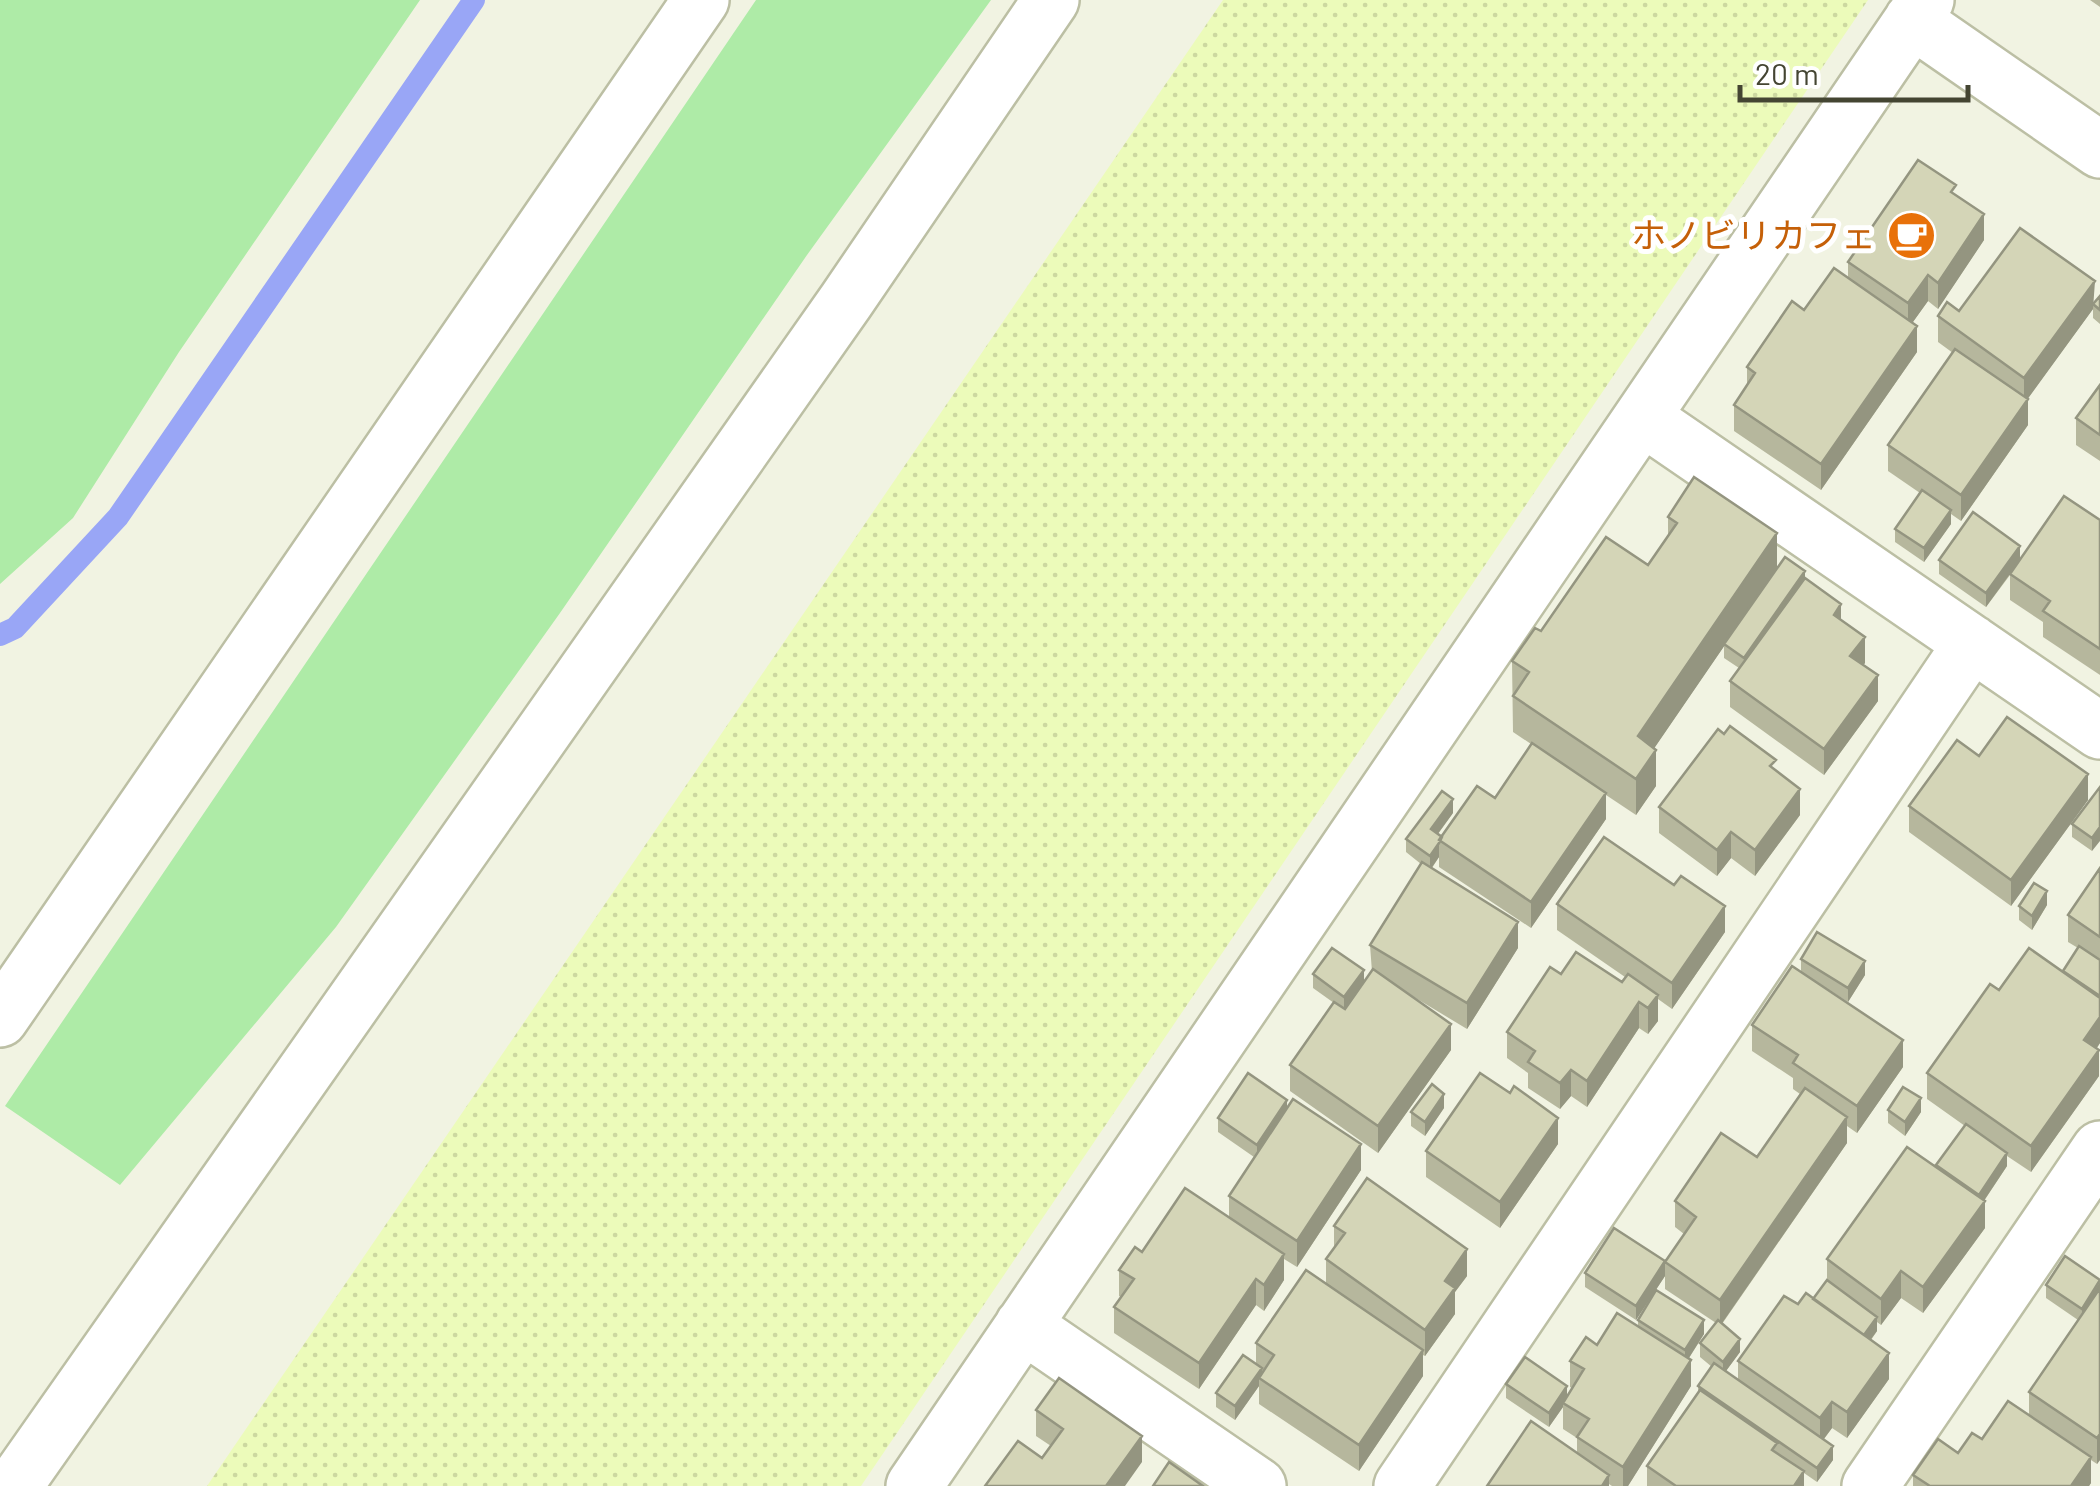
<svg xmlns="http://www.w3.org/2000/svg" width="2100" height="1486" viewBox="0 0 2100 1486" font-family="Barlow,'Noto Sans JP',sans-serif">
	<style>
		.grass { fill: #aeeba7 }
		.sand { fill: url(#sand-dots) }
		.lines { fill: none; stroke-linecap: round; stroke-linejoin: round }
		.stream { stroke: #99a6f6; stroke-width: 22 }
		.minor-casing { stroke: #bcbfa4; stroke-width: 60 }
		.minor { stroke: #fff; stroke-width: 55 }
		.wall { fill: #b6b79d }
		.shaded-wall { fill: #949580 }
		.building { fill: #d4d5b7; stroke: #949580; stroke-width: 2.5 }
		.labels { text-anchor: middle; stroke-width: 10; stroke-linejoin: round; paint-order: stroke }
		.food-label { font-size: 35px; fill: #c56008; stroke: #fff; text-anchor: end }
	</style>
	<defs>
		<pattern id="sand-dots" width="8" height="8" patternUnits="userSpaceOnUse" patternTransform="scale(2.5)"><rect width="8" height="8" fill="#ecfbba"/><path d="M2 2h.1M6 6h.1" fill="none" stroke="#ccd8a0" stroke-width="1.8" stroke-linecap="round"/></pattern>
	</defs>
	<rect width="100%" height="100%" fill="#f1f3e2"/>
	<path class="grass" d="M0 0H420L179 352 73 518 0 584Z
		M756 0H991L807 255 560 613 336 927 120 1185 5 1106Z"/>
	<path class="sand" d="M1223 0H1868L861 1486H207Z"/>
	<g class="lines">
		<path class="stream" d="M0 635 15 628 118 517 474 0"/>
		<defs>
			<path id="minor" d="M1912 20 2100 150
				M1642 417 2100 731
				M0 1019 701 0
				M1023 1325 1258 1486
				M14 1486 846 301 1051 0
				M914 1486 1926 0
				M1402 1486 1972 643
				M1870 1486 2100 1149"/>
		</defs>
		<use href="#minor" class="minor-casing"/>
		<use href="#minor" class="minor"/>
	</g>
	<path class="wall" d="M2090 0H2100V7Z
		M1956 195 1984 240 1938 309 1928 301 1912 323 1917 352 1821 490 1734 431V405L1747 385V367L1804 310 1848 278V262Z
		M2100 296V324L2093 318V309L2027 399 2028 425 1961 521 1951 514V524L1924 562 1895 542V529L1920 493 1888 471V445L1953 353 1938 342V316L1959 311 2095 303Z
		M2100 385V461L2076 445V418Z
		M1668 517 1777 569 1805 578 1841 620 1865 663 1863 665 1878 701 1824 775 1730 707V681L1739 668 1724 658V646L1654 748 1656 786 1636 815 1606 795V819L1531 928 1439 867V857L1432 868 1518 948 1467 1029 1404 991 1451 1050 1378 1153 1290 1091V1065L1334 1003 1313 988V974L1364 982 1372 972 1370 945 1421 864 1406 852V839L1453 813 1438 834 1442 837 1495 798 1531 744 1513 732 1512 661 1541 631 1648 565 1668 536Z
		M2100 520V675L2043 637V622L2010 600V574L2013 571 1986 607 1939 574V560L2020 559Z
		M1724 734 1776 770 1800 815 1755 876 1731 858 1717 876 1659 833V807Z
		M1979 756 2088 800 2011 906 1909 832V806Z
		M2100 787 2092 851 2072 837V824Z
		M2100 868V1043L2097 1048 2099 1076 2031 1172 2007 1156V1166L1984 1201 1985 1228 1923 1313 1901 1298 1881 1325 1877 1322V1331L1871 1340 1889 1379 1847 1438 1832 1428 1824 1439 1833 1460 1817 1482 1804 1473V1486H1647V1466L1698 1393V1386L1712 1367 1700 1357V1343L1716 1323 1665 1289V1276L1636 1320 1585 1287V1273L1665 1262 1684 1234 1675 1227V1201L1757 1157 1800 1094 1793 1089V1078L1752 1051V1025L1801 971V959L1865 975 1848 1002 1820 984 1903 1067 1857 1133 1847 1126V1143L1722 1324 1740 1352 1726 1371 1738 1380V1361L1798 1304 1813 1299 1827 1280V1259L1936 1167 1965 1126 1927 1099V1073L1999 990 2063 972 2078 948 2068 942V915Z
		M1557 904 1725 932 1672 1009 1658 999V1021L1648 1034 1639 1028 1587 1107 1571 1096 1560 1109 1528 1088V1073L1507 1058V1032L1561 974 1622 982 1625 977 1557 930Z
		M2047 905 2032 930 2019 920V906Z
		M1510 1093 1558 1144 1500 1228 1426 1177V1151Z
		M1287 1107 1361 1170 1297 1267 1284 1259V1280L1264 1311 1256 1305 1199 1389 1114 1333V1307L1121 1297 1119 1296V1270L1142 1252 1229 1217V1196L1254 1157 1218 1132V1118Z
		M1444 1108 1425 1136 1411 1126V1112Z
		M1888 1110 1921 1112 1905 1136 1888 1123Z
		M1334 1226 1467 1276 1455 1292V1314L1425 1356 1423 1355V1376L1359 1471 1259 1404V1386L1235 1420 1216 1407V1393L1256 1364V1343L1326 1284V1259L1334 1249Z
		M2100 1280V1460L2097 1464 2091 1460V1483L2089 1486H1913V1475L2029 1415V1392L2078 1320 2046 1298V1285Z
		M1638 1320 1704 1334 1689 1358 1691 1386 1628 1486H1612L1609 1484V1486L1577 1453V1438L1563 1429V1407L1549 1427 1506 1398V1384L1567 1395 1572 1388 1570 1387V1361L1597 1345 1638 1326Z
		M1036 1410 1142 1462 1042 1458 1051 1446 1036 1436Z"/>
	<path class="shaded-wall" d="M1984 214V240L1938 309V283Z
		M1928 275V301L1908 329V303Z
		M2095 281 2093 309 2024 404V378Z
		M1917 326V352L1821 490V464Z
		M2028 399V425L1961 521V495Z
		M1951 510V524L1924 562V548Z
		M1777 533V569L1638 772V736Z
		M2020 546V560L1986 607V593Z
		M1805 571V585L1744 672V658Z
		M1841 604V630L1834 615Z
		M1865 637V663L1850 682V656Z
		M1878 675V701L1824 775V749Z
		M1656 750V786L1636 815V779Z
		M2088 774V800L2011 906V880Z
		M1800 789V815L1755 876V850Z
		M1606 793V819L1531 928V902Z
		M1453 799V813L1431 843V829Z
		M2100 827V841L2092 851V838Z
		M1731 832V858L1717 876V850Z
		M1439 843V857L1430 870V856Z
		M2047 891V905L2032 930V916Z
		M1725 906V932L1672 1009V983Z
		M1518 922V948L1467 1029V1003Z
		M1865 961V975L1848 1002V988Z
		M1364 970V984L1344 1011V997Z
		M1658 995V1021L1648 1034V1008Z
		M1639 1002V1028L1587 1107V1081Z
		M2100 1017V1043L2084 1066V1040Z
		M1451 1024V1050L1378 1153V1126Z
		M1903 1040V1067L1857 1133V1106Z
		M2099 1050V1076L2031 1172V1146Z
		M1571 1070V1096L1560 1109V1083Z
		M1444 1094V1108L1425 1136V1122Z
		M1921 1098V1112L1905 1136V1122Z
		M1287 1100V1113L1257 1159V1145Z
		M1847 1117V1143L1720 1326V1300Z
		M1558 1118V1144L1500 1228V1202Z
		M1361 1144V1170L1297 1267V1241Z
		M2007 1153V1166L1979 1208V1195Z
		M1985 1201V1228L1923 1313V1287Z
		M1467 1249V1276L1455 1292V1314L1425 1356V1330L1445 1281Z
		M1284 1254V1280L1264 1311V1285Z
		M1665 1261V1276L1636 1320V1306Z
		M1901 1271V1298L1881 1325V1299Z
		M1256 1279V1305L1199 1389V1363Z
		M2100 1282V1296L2082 1322V1309Z
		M1877 1317V1331L1862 1351V1338Z
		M1704 1320V1334L1685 1364V1350Z
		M1740 1339V1352L1723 1375V1362Z
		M1423 1350V1376L1359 1471V1445Z
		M1889 1353V1379L1847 1438V1412Z
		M1691 1360V1386L1628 1486H1623V1467Z
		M1262 1368V1380L1259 1378V1386L1235 1420V1406Z
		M1567 1386V1400L1563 1403V1407L1549 1427V1413Z
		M1832 1402V1428L1820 1444V1418Z
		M2100 1434V1460L2097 1464V1438Z
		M1142 1436V1462L1125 1486H1106Z
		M1833 1446V1460L1817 1482V1468Z
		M2091 1457V1483L2089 1486H2071Z
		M1804 1471V1486H1794Z
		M1609 1475V1486H1602Z"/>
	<path class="building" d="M1918 160 1956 185 1951 192 1984 214 1938 283 1928 275 1908 303 1848 262Z
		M2020 228 2095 281 2024 378 1938 316 1947 302 1959 311Z
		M1834 268 1917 326 1821 464 1734 405 1755 373 1747 367 1792 301 1804 310Z
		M2100 296V310L2093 304Z
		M1955 349 2028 399 1961 495 1888 445Z
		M2100 385V435L2076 418Z
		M1694 477 1777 533 1638 736 1656 750 1636 779 1513 696 1529 672 1512 661 1535 628 1541 631 1606 537 1648 565 1677 523 1668 517Z
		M1922 490 1951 510 1924 548 1895 529Z
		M2064 496 2100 520V649L2043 611 2050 601 2010 574Z
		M1973 512 2020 546 1986 593 1939 560Z
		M1785 557 1805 571 1744 658 1724 644Z
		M1805 578 1841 604 1834 615 1865 637 1850 656 1878 675 1824 749 1730 681Z
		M2007 717 2088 774 2011 880 1909 806 1957 740 1979 756Z
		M1730 726 1776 760 1770 766 1800 789 1755 850 1731 832 1717 850 1659 807 1718 729 1724 734Z
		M1532 743 1606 793 1531 902 1439 840 1477 786 1495 798Z
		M2100 787V827L2092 838 2072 824Z
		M1442 791 1453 799 1431 829 1442 837 1439 843 1430 856 1406 839Z
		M1604 837 1674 885 1681 876 1725 906 1672 983 1557 904Z
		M1422 862 1518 922 1467 1003 1370 945Z
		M2100 868V937L2068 915Z
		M2034 883 2047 891 2032 916 2019 906Z
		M1817 932 1865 961 1848 988 1801 959Z
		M2079 946 2100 960V996L2063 971Z
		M1332 948 1364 970 1344 997 1313 974Z
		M2029 948 2100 998V1017L2084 1040 2099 1050 2031 1146 1927 1073 1990 984 1999 990Z
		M1576 952 1622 982 1628 974 1658 995 1648 1008 1639 1002 1587 1081 1571 1070 1560 1083 1528 1062 1535 1051 1507 1032 1550 967 1561 974Z
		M1792 966 1903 1040 1857 1106 1793 1063 1798 1055 1752 1025Z
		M1373 969 1451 1024 1378 1126 1290 1065 1334 1002 1345 1009Z
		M1248 1073 1287 1100 1257 1145 1218 1118Z
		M1480 1073 1510 1093 1514 1086 1558 1118 1500 1202 1426 1151Z
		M1432 1084 1444 1094 1425 1122 1411 1112Z
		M1903 1087 1921 1098 1905 1122 1888 1110Z
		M1805 1088 1847 1117 1720 1300 1665 1262 1696 1217 1675 1201 1721 1133 1757 1157Z
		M1293 1099 1361 1144 1297 1241 1229 1196Z
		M1966 1124 2007 1153 1979 1195 1936 1165Z
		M1907 1147 1985 1201 1923 1287 1901 1271 1881 1299 1827 1259Z
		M1367 1178 1467 1249 1445 1281 1455 1288 1425 1330 1326 1259 1345 1233 1334 1226Z
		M1185 1188 1284 1254 1264 1285 1256 1279 1199 1363 1114 1307 1134 1279 1119 1270 1135 1247 1142 1252Z
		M1614 1228 1665 1261 1636 1306 1585 1273Z
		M2065 1256 2100 1280 2082 1309 2046 1285Z
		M1306 1270 1423 1350 1359 1445 1259 1378 1274 1355 1256 1343Z
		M1827 1280 1877 1317 1864 1335 1813 1299Z
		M1656 1290 1704 1320 1685 1350 1638 1320Z
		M2098 1291 2100 1292V1434L2097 1438 2029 1392Z
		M1806 1293 1889 1353 1847 1412 1832 1402 1820 1418 1738 1361 1784 1296 1798 1304Z
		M1617 1313 1691 1360 1623 1467 1577 1437 1589 1419 1563 1403 1584 1369 1570 1361 1586 1337 1597 1345Z
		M1718 1320 1740 1339 1723 1362 1700 1343Z
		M1243 1355 1262 1368 1235 1406 1216 1393Z
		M1525 1357 1567 1386 1549 1413 1506 1384Z
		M1714 1363 1833 1446 1817 1468 1698 1386Z
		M1059 1378 1142 1436 1106 1486H985L1018 1441 1042 1458 1063 1429 1036 1410Z
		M1700 1390 1777 1443 1772 1450 1804 1471 1794 1486H1676L1647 1466Z
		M2008 1401 2091 1457 2071 1486H1930L1913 1475 1938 1439 1958 1453 1972 1433 1982 1439Z
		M1531 1421 1609 1475 1602 1486H1487Z
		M1169 1462 1203 1486H1153Z"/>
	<defs>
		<symbol id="cafe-disc" viewBox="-11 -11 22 22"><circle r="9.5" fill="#e8710a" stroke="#fff"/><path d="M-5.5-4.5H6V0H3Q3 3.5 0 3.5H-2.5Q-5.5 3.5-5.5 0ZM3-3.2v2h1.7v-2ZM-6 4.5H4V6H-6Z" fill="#fff"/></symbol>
	</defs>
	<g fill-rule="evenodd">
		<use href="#cafe-disc" x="1884" y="208" width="55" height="55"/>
	</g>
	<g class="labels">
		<g class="food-label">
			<text x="1876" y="248">ホノビリカフェ</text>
		</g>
	</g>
	<path d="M1740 85v15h228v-15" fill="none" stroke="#444532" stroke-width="5"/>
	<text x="1755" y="85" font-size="30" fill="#444532" stroke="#ffffff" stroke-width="8" paint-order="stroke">20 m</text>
</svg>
